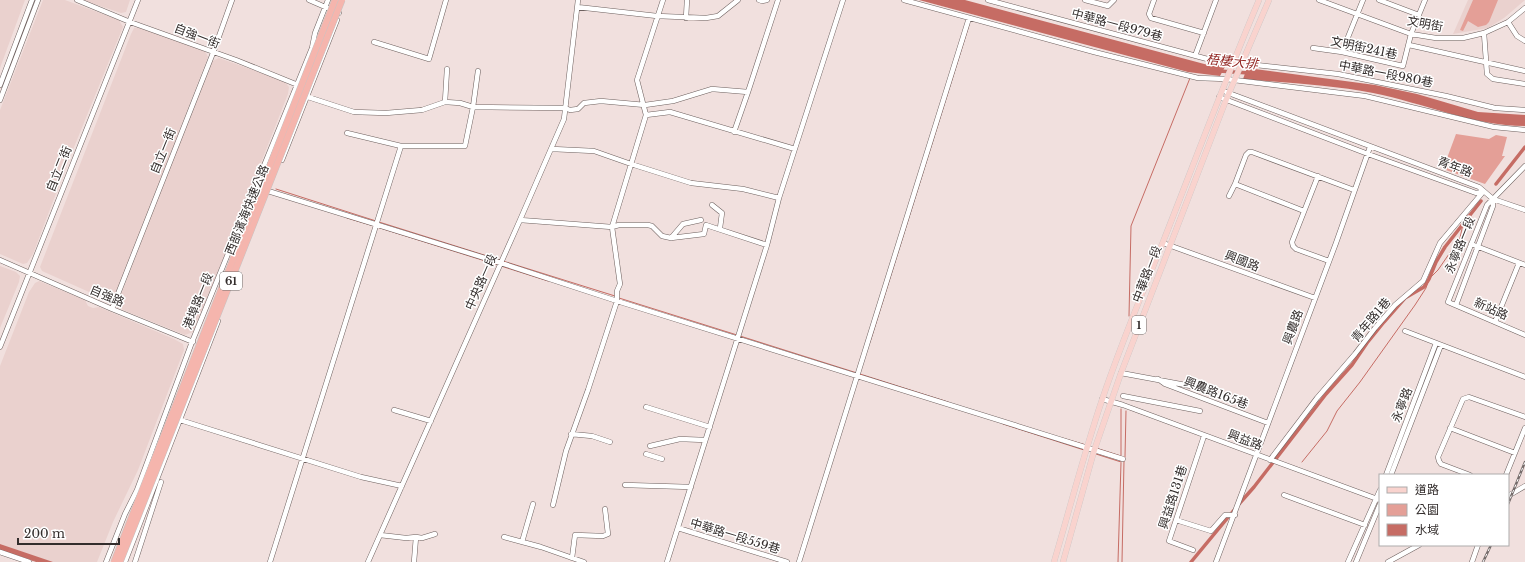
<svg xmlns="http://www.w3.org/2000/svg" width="1525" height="562" viewBox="0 0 1525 562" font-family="'Libre Baskerville','Noto Sans TC',serif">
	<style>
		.built { fill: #ead1ce }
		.green { fill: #e49f97 }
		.water { fill: #c66c64 }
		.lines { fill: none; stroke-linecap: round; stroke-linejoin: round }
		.stream { stroke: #c66c64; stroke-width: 1 }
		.canal { stroke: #c66c64; stroke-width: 3.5 }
		.minor-casing { stroke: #6d605e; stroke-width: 5.5 }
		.major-casing { stroke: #c6c4c4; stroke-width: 6 }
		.minor { stroke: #fff; stroke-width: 4.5 }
		.major { stroke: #f9d3ce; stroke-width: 5.5 }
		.rail-casing { stroke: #756b6a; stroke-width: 2.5 }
		.rail { stroke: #fff; stroke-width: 1; stroke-dasharray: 3; stroke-linecap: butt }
		.highway-bridge-casing { stroke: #c6c4c4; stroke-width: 7; stroke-linecap: butt }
		.highway-bridge { stroke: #f5b5ad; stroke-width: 6 }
		.labels { text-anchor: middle; stroke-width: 3; stroke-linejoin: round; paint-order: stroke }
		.shield { fill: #fff; stroke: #706c6b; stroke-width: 1 }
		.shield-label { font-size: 11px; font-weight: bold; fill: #332d2c }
		.street-label { font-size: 12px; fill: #332d2c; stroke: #fff }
		.water-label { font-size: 13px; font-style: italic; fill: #922623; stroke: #fff }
	</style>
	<rect width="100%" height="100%" fill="#f1e0de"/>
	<path class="built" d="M0 0H25L0 68Z
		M43 0H65L119 20 123 27 68 162 33 254 27 263 23 264 0 254V110Z
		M82 0H130L126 12 121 13Z
		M1468 0H1525L1504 18 1488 28 1453 34Z
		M139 27 205 51 208 57 116 294 112 299 107 300 42 271 40 267 131 34 134 28Z
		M219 58 284 81 289 87 288 94 222 262 193 332 185 335 123 310 119 305V300L210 62Z
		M0 266 16 272 20 276 19 282 0 328Z
		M39 281 85 300 88 306 93 308 99 307 174 339 183 344 184 350 138 470 113 522 97 562H51L0 544V366L29 292 35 283Z"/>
	<path class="green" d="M1473 0H1498L1489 22 1486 25 1478 27 1468 21 1463 31 1460 30Z
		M1456 134 1489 139 1496 135 1507 137 1502 156H1505L1485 184 1443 169Z"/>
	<path class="water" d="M919 0H965L1208 65H1226L1220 76 1188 72Z
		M1247 68 1375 85 1417 94 1478 112 1525 115V126C1473 126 1424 103 1373 93 1332 85 1286 83 1243 79Z
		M0 544 53 562H38L0 550Z"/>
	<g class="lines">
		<path class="stream" d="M276 189 376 221
			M347 218 374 226
			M379 222 500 260
			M377 227 498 265
			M503 261 615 296
			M501 266 548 281
			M619 298 737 335
			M1129 316 1131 226 1190 78
			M740 336 857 373
			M870 342 969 25
			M860 374 948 402
			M1003 424 1084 450
			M1062 438 1086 445
			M1096 448 1121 456
			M1096 454 1121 462
			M1121 455V409
			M1125 457 1126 411
			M1302 462 1327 431 1337 411 1360 382 1415 305 1426 288 1429 279 1438 270 1460 238 1463 224
			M12 554 38 562
			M1118 562 1121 463
			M1122 562 1124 461"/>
		<path class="canal" d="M1219 71 1249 73
			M1496 184 1525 147
			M1239 504 1254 487 1326 394 1352 365 1367 343 1384 322 1405 298 1424 287 1429 279 1436 262 1445 247 1481 201
			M1191 562 1235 509"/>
		<defs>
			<path id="minor" d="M77 0 130 22 236 60 298 85
				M309 0 339 13
				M759 0 762 1 767 0
				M904 0 1094 52 1198 78 1226 79 1365 96 1494 127 1525 130
				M988 0 1211 60 1338 74 1446 96 1495 108 1525 110
				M1085 0 1108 6 1114 0
				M1154 0 1149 14 1151 18 1204 33
				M1319 0 1411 34 1436 38H1463L1484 33 1508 22 1525 8
				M1379 0 1419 15
				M577 7 657 16 706 18 718 16 738 0
				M686 18 687 0
				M1508 22 1517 36 1525 41
				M1484 33 1487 74 1493 79 1525 84
				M374 42 429 59 446 0
				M1409 45 1525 71
				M1313 48 1342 52 1403 66 1411 34 1425 0
				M1342 52 1363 0
				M1195 56 1216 0
				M0 85 32 0
				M1226 92 1479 187 1493 199 1525 210
				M308 97 354 112 386 113 422 110 445 102 460 103 473 107 565 108 570 110 578 109 584 103 601 101 645 105 673 101 712 89 748 92
				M1219 97 1368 154 1476 193 1483 192
				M0 100 38 0
				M445 102 447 69
				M646 115 670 112 795 149
				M734 132 748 92 778 0
				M347 133 401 146H465L473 107 478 71
				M552 149 594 151 631 164 691 183 743 189 779 198
				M282 160 337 20
				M1525 166 1487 205 1448 302 1525 335
				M1318 176 1292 242 1293 246 1296 249 1329 261
				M1235 184 1304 211
				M255 187 501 263 617 301 1123 459
				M1229 196 1235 184 1246 155 1249 152H1252L1354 190
				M712 205 722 213 720 228
				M520 220 612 227 619 225H648L652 226 662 236 671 238 704 234 706 225 767 245
				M671 238 683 224 701 220
				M1163 243 1315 298
				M1471 244 1525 265
				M0 260 112 309 193 342
				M1456 305 1493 206V199
				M112 309 213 53 232 0
				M1495 322 1519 263
				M1405 331 1525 377
				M0 347 138 0
				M1121 373 1207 389
				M1158 379 1165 384 1268 423
				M1123 396 1200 411
				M1102 399 1123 405 1380 500
				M646 407 710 427
				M394 410 431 421
				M180 420 361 477 402 486
				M1450 428 1515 453
				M571 434 592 436 610 442
				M650 446 680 439 705 440
				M646 454 662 459
				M1270 460 1317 398 1355 354 1375 328 1395 305 1423 281 1440 243 1483 192
				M1386 475 1436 343
				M1391 475 1441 345
				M1470 475 1441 464 1439 461 1438 457 1463 399 1469 397 1525 417
				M1506 475 1525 428
				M625 485 691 487
				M1284 495 1365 525
				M1508 496 1525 486
				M553 505 566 451 588 390 617 301V291L620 284 612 227 646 115 637 80 663 0
				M1176 520 1211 531 1225 515H1235
				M678 528 787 562
				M380 535 406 538 416 537 414 562
				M416 537 422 538 435 534
				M504 537 541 547 584 562
				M522 542 533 504
				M1193 550 1169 541 1204 436
				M0 552 29 562
				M572 558 575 535 603 536 608 534 605 509
				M106 562 125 514 137 490 192 342 312 48 315 33 328 0
				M125 562 218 321
				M135 562 161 482
				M270 562 401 146
				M368 562 520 220 564 119 578 0
				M667 562 767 245 779 198 843 0
				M799 562 969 18
				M1216 562 1336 243 1370 147
				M1348 562 1380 490
				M1356 562 1380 504
				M1388 562 1419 545
				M1472 562 1478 545"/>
			<path id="major" d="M1054 562C1070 508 1084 453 1102 400 1120 346 1142 294 1163 242 1195 161 1225 80 1259 0
				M1063 562 1094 451 1121 373 1226 100 1269 0"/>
		</defs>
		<use href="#minor" class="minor-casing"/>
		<use href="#major" class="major-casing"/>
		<use href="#minor" class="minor"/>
		<use href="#major" class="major"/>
		<defs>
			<path id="rail" d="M1508 504 1525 462
				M1483 562 1491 545"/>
		</defs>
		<use href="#rail" class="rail-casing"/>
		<use href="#rail" class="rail"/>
		<defs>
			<path id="highway-bridge" d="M114 562 335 0
				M120 562 342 0"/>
		</defs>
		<use href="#highway-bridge" class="highway-bridge-casing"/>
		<use href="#highway-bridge" class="highway-bridge"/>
	</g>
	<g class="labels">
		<g class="shield">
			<rect x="220" y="272" width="22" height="18" rx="3"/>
			<rect x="1132" y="316" width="14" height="18" rx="3"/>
		</g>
		<g class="shield-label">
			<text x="231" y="285">61</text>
			<text x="1139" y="329">1</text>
		</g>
		<g class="street-label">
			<text transform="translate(1425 24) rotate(11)" y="4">文明街</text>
			<text transform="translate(1117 25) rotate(15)" y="4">中華路一段979巷</text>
			<text transform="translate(197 36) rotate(21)" y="4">自強一街</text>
			<text transform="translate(1364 48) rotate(12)" y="4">文明街241巷</text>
			<text transform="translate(1386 74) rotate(11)" y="4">中華路一段980巷</text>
			<text transform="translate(163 151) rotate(-68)" y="4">自立一街</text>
			<text transform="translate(1455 167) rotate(20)" y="4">青年路</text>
			<text transform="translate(59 169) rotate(-68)" y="4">自立二街</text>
			<text transform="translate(247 210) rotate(-68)" y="4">西部濱海快速公路</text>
			<text transform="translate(1460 245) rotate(-68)" y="4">永寧路一段</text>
			<text transform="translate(1242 261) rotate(21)" y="4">興國路</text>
			<text transform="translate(1147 274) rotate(-69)" y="4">中華路一段</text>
			<text transform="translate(481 282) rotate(-66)" y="4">中央路一段</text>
			<text transform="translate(107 296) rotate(23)" y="4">自強路</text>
			<text transform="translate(198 301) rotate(-68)" y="4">港埠路一段</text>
			<text transform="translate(1491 309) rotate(24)" y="4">新站路</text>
			<text transform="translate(1371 320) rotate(-50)" y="4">青年路1巷</text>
			<text transform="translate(1293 327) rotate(-70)" y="4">興農路</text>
			<text transform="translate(1216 393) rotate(21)" y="4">興農路165巷</text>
			<text transform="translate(1402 405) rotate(-69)" y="4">永寧路</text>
			<text transform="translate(1245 440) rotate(20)" y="4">興益路</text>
			<text transform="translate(1173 497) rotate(-72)" y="4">興益路131巷</text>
			<text transform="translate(735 536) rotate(17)" y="4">中華路一段559巷</text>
		</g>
		<g class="water-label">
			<text transform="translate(1232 61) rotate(6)" y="5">梧棲大排</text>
		</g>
	</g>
	<rect x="1379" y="474" width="130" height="72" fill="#ffffff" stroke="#adabab"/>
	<rect x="1387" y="487" width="20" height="6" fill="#f9d3ce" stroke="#adabab"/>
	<text x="1415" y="494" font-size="12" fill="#332d2c">道路</text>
	<rect x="1387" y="504" width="20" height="12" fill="#e49f97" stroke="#adabab"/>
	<text x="1415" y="514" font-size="12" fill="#332d2c">公園</text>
	<rect x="1387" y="524" width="20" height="12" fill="#c66c64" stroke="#adabab"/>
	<text x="1415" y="534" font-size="12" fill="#332d2c">水域</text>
	<path d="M18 538v6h101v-6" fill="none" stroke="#332d2c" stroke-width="2"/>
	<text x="24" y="538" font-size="12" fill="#332d2c" stroke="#ffffff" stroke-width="3" paint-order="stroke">200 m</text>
</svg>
